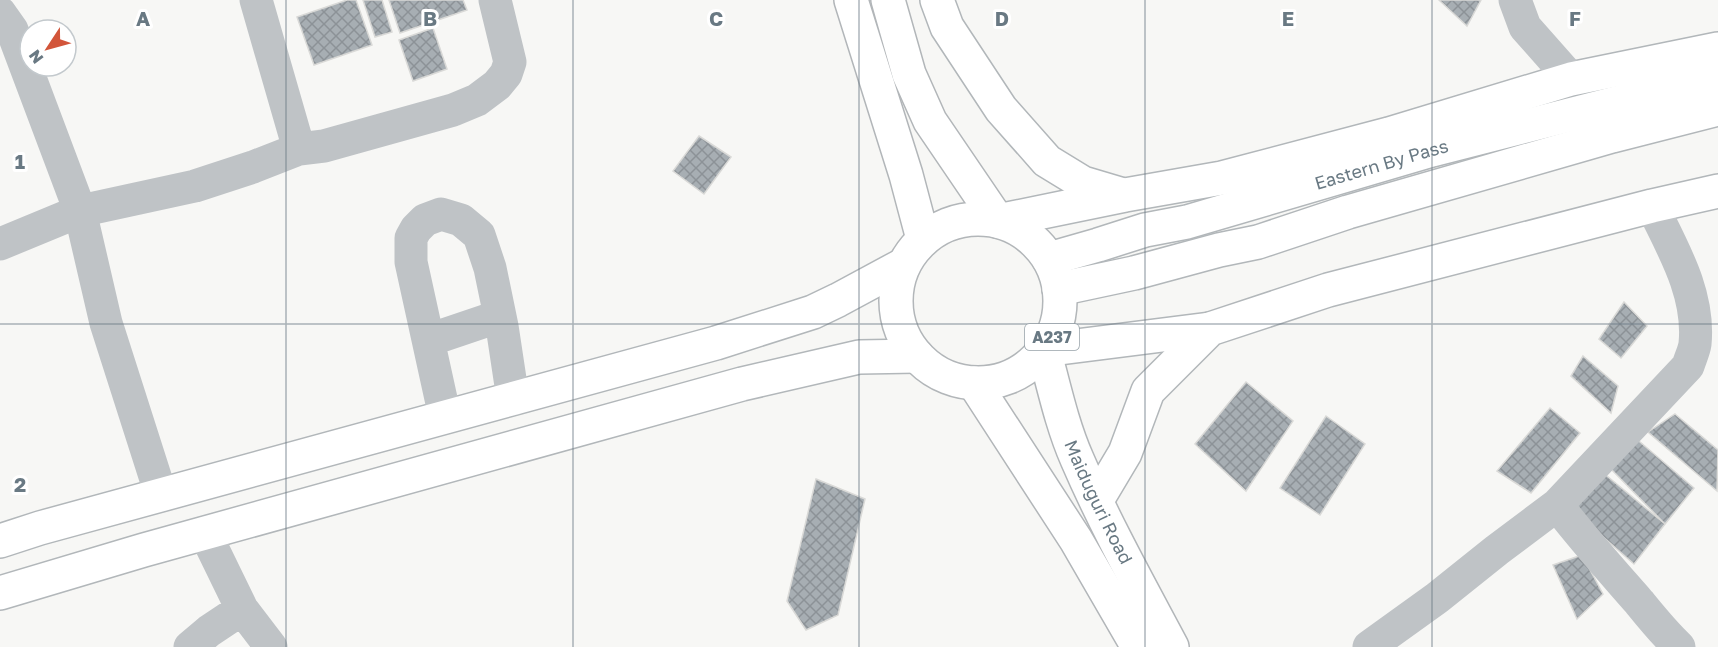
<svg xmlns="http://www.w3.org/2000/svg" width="1718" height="647" viewBox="0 0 1718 647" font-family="'Golos Text',sans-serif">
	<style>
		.building { fill: url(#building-cross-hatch); stroke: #d9d9d7; stroke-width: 1.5 }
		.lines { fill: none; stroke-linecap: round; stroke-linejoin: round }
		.major-casing { stroke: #b2b7ba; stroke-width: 36 }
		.highway-casing { stroke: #b2b6b9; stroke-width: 36 }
		.minor { stroke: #bfc3c6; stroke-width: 33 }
		.major { stroke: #fff; stroke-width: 33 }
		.highway { stroke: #fff; stroke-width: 33 }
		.grid { fill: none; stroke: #697983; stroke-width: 1.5; stroke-opacity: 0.55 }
		.labels { text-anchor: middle; stroke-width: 6; stroke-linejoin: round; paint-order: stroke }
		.shield { fill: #fff; stroke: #96a1a8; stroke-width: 1.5 }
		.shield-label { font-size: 16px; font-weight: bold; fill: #697983 }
		.street-label { font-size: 18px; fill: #697983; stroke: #fff }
		.grid-label { font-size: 20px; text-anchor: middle; font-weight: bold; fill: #697983; stroke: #fff; stroke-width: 6; stroke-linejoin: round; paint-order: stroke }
	</style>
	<defs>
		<pattern id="building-cross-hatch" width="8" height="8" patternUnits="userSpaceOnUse" patternTransform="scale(1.5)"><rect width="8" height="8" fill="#a7aeb3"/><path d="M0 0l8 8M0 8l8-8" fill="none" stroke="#8c9297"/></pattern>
	</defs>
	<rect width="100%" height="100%" fill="#f7f7f5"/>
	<path class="building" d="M347 0H356L372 45 314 65 297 17Z
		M363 0H382L392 32 375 37Z
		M389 0H463L467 10 400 33Z
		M1439 0H1481L1467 26Z
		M433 28 447 69 413 81 399 40Z
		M699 136 731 157 704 194 673 171Z
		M1624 302 1647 326 1621 358 1599 339Z
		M1583 356 1618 386 1611 413 1571 376Z
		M1246 382 1293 421 1246 491 1195 444Z
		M1550 408 1580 433 1531 493 1497 471Z
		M1675 414 1718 450 1717 491 1648 432Z
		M1326 416 1365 444 1320 515 1280 488Z
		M1633 436 1694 488 1665 524 1607 465Z
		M1601 471 1665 524 1634 564 1569 507Z
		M816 479 865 499 838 615 806 630 787 601Z
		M1582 555 1603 594 1577 619 1553 565Z"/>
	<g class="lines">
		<defs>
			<g id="major">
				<path d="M937 0 947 27 1001 109 1047 161 1083 183 1120 194"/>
				<path d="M998 221 1125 195 1222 178 1389 134 1571 79 1718 49"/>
				<path id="s1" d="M1049 259 1098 245 1145 230 1187 222 1432 150 1718 77"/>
				<path d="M1059 289 1134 273 1219 250 1258 242 1348 212 1612 136 1718 109"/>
				<path d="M1044 350 1210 329"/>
				<path d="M1097 500 1125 453 1148 391 1210 329 1328 290 1652 206 1718 191"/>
				<path d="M0 541 40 528 716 343 813 312 838 300 903 265"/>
				<path d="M0 593 144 550 742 384 859 357 917 356"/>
			</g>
			<g id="highway">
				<path d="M851 0 906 175 923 239"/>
				<path d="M888 0 909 74 930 121 998 221"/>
				<circle cx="978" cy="301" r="82"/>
				<path id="s2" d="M1044 350C1054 387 1062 425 1077 459 1105 524 1139 585 1172 647"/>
				<path d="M974 383 1076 540 1138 647"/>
			</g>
		</defs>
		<use href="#major" class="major-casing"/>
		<use href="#highway" class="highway-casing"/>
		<path class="minor" d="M256 0 299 149
			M1515 0 1525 27 1571 79
			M0 13 12 30 80 211 106 323 161 495
			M0 244 80 211 195 186 253 167 299 149 324 146 453 110 477 100 497 85 506 74 510 62 495 0
			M429 340 500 316
			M445 417 411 262V238L416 229 425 220 441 214 461 220 479 235 490 268 502 326 513 399
			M1557 505C1583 539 1611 570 1639 602 1652 618 1664 633 1679 647
			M205 533 242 609 271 647
			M190 647 209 631 242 609
			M1369 647 1437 598 1497 550 1557 505 1688 366C1690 359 1694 351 1695 344 1700 294 1673 249 1652 206"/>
		<use href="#major" class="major"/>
		<use href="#highway" class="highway"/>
	</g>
	<path class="grid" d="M286 0V647M573 0V647M859 0V647M1145 0V647M1432 0V647M0 324H1718"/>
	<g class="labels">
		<rect class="shield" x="1025" y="324" width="54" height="26" rx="4.5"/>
		<g class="shield-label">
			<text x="1052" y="343">A237</text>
		</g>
		<g class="street-label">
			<text dy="6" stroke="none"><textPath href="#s1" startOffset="346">Eastern By Pass</textPath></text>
			<text dy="6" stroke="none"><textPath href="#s2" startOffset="162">Maiduguri Road</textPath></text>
		</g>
	</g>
	<g class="grid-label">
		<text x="143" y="26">A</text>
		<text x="430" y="26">B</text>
		<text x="716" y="26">C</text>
		<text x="1002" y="26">D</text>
		<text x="1288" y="26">E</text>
		<text x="1575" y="26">F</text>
		<text x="20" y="169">1</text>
		<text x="20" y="492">2</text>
	</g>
	<g transform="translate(48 48) rotate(234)"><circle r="28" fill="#ffffff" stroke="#c3c9cd" stroke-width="1.5"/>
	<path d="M0-4.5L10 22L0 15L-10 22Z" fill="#d2553a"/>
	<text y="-9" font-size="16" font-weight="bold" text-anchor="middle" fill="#697983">N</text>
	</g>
</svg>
